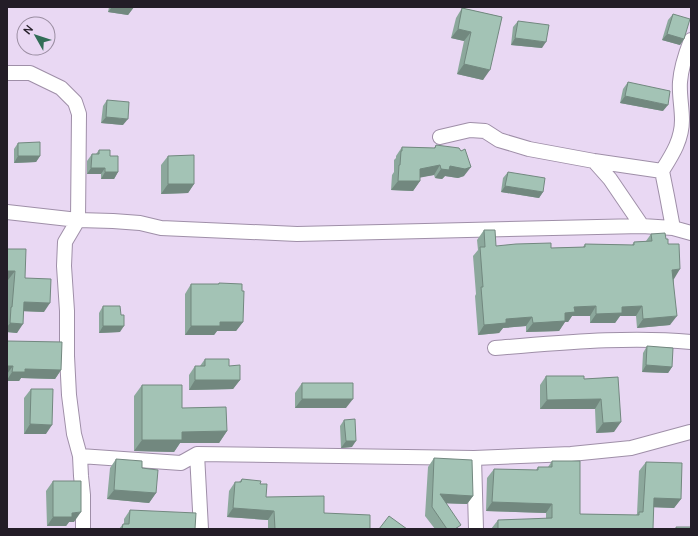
<svg xmlns="http://www.w3.org/2000/svg" width="698" height="536" viewBox="0 0 698 536" font-family="Manrope,sans-serif">
	<style>
		.lines { fill: none; stroke-linecap: round; stroke-linejoin: round }
		.minor-casing { stroke: #9f8fa8; stroke-width: 16 }
		.minor { stroke: #fff; stroke-width: 14 }
		.wall { fill: #8ca89c }
		.shaded-wall { fill: #72887f }
		.building { fill: #a3c3b5; stroke: #72887f }
	</style>
	<rect width="100%" height="100%" fill="#e9d8f3"/>
	<g class="lines">
		<defs>
			<path id="minor" d="M7 73H30L61 88 75 102 79 114 78 220 65 242 64 266 67 311V356L69 395 74 434 80 456 81 476 83 495V529
				M440 137 470 130 485 131 499 140 529 149 594 161 662 171 667 196 673 228
				M594 161 610 179 642 226
				M662 171C672 155 682 140 682 120 682 107 679 94 680 82 681 68 686 53 691 40
				M7 212 78 220 113 221 140 223 161 228 297 234 642 226 673 228 691 233
				M495 348C560 343 626 336 691 342
				M197 454 201 529
				M80 456 181 463 197 454 474 458 571 454 631 448 690 432
				M474 458 476 529"/>
		</defs>
		<use href="#minor" class="minor-casing"/>
		<use href="#minor" class="minor"/>
	</g>
	<path class="wall" d="M109 7H134L128 15 108 12Z
		M462 8 502 17 483 80 457 74 464 41 451 38 456 18Z
		M673 14 684 39 680 45 662 40 668 20Z
		M518 21 542 48 511 45 513 27Z
		M628 82 663 111 620 103 623 89Z
		M107 100 123 125 101 123 103 106Z
		M18 143 40 156 36 162 14 163V149Z
		M436 145 464 176 458 178 445 176 442 179 435 178 434 175 420 177V181L413 191 391 190 392 175 394 172V160L396 158V156L402 147 434 148Z
		M99 150 110 156 118 172 114 179H101V174H87V161L92 154H96Z
		M168 156 194 184 188 193 161 194V165Z
		M508 172 543 192 539 198 501 192 503 178Z
		M484 230 496 246 551 248 583 247 585 244 632 245 634 242 646 241 651 234 666 239 668 244 674 279 670 325 637 328 636 316H620L615 323H590V316H572L568 322H565L559 331 526 332V326L503 328 499 333 478 335 475 296 476 294 473 256 478 250 477 240Z
		M7 249 25 278 44 312 24 311 17 333 7 332V303L8 280H7Z
		M219 283 243 322 236 331H217L214 335H185V294L191 284H218Z
		M103 306 120 332 99 333V313Z
		M7 341 61 370 55 379 21 378 19 381H7Z
		M647 346 672 367 668 373 642 372 643 353Z
		M205 359 229 366 240 380 233 389 189 390V375L195 366H200Z
		M546 376 584 379 618 377 614 432 596 433 595 409H540V385Z
		M302 383 346 408H295V393Z
		M142 385 182 408 227 431 219 443H180L174 452 134 451V396Z
		M31 389 46 434H24V398Z
		M344 420 352 447 341 448 340 426Z
		M434 458 473 496 467 504 446 503 458 529H435L425 516 428 467Z
		M116 459 142 468 156 493 149 503 107 499 110 468Z
		M552 461 580 514 636 515 637 514 639 471 646 462 681 499 674 508 653 507V529H491L498 520 546 519V513L486 511 487 478 494 469 536 470 538 467H548Z
		M242 479 260 484 266 497 324 513 370 529H268V520L227 517 229 491 235 482H239Z
		M53 481 74 522H69L66 526H47L46 491Z
		M130 510 195 529H119L123 524H124V519Z"/>
	<path class="shaded-wall" d="M112 7H134L128 15 108 12Z
		M458 29 471 32 464 41 451 38Z
		M667 34 684 39 680 45 662 40Z
		M515 38 546 42 542 48 511 45Z
		M464 64 490 70 483 80 457 74Z
		M625 96 668 105 663 111 620 103Z
		M106 117 128 119 123 125 101 123Z
		M18 156H40L36 162 14 163Z
		M440 165 434 175 413 179 420 169Z
		M450 166 471 167 464 176 458 178 445 176 442 179 435 178 441 169Z
		M91 168H105L101 174H87Z
		M105 172H118L114 179H101Z
		M398 181H420L413 191 391 190Z
		M168 184H194L188 193 161 194Z
		M505 186 543 192 539 198 501 192Z
		M680 269 674 279H666L672 270Z
		M7 271H15L8 280H7Z
		M24 302 50 303 44 312 18 311Z
		M596 306 590 316H572L568 322H565L559 331 526 332 533 323 565 313 574 307Z
		M642 306 636 316H620L615 323H590L596 314 622 307Z
		M677 316 670 325 637 328 643 319Z
		M532 317 526 326 503 328 499 333 478 335 484 325 506 319Z
		M220 322H243L236 331H217L214 335H185L191 326Z
		M10 323 23 324 17 333 7 332V327Z
		M103 326H124L120 332 99 333Z
		M646 365 672 367 668 373 642 372Z
		M7 366H13L7 374Z
		M25 369 61 370 55 379 21 378 19 381H7V380L12 372Z
		M195 380H240L233 389 189 390Z
		M302 399H353L346 408H295Z
		M601 399 595 409H540L547 400Z
		M621 422 614 432 596 433 603 423Z
		M30 424 52 425 46 434H24Z
		M227 431 219 443H180L174 452 134 451 142 440 182 432Z
		M346 441H356L352 447 341 448Z
		M114 490 156 493 149 503 107 499Z
		M440 494 473 496 467 504 434 503Z
		M654 498 681 499 674 508 647 507Z
		M492 502 552 504 546 513 486 511Z
		M233 508 274 511 268 520 227 517Z
		M81 512 74 522H69L66 526H47L53 517 72 513Z"/>
	<path class="building" d="M462 8 502 17 490 70 464 64 471 32 458 29Z
		M673 14 690 19 684 39 667 34Z
		M518 21 549 25 546 42 515 38Z
		M628 82 670 91 668 105 625 96Z
		M107 100 129 102 128 119 106 117Z
		M40 142V156H18V143Z
		M436 145 459 148 461 151 465 149 471 167 465 169 450 166 449 170 441 169 440 165 420 169V181H398L399 165H400L401 151H402V147L435 148Z
		M99 150H110V156H118V172H105V168H91L92 154H99Z
		M194 155V184H168V156Z
		M508 172 545 178 543 192 505 186Z
		M484 230H495L496 246 516 244 551 243V248L585 247V244L634 245V242L652 241 651 234 665 233 666 239H668V244H679L680 269 672 270 677 316 643 319 642 306 622 307V313L596 314V306L574 307 575 312 565 313V321L533 323 532 317 506 319V323L484 325 481 287H483L480 247H485Z
		M7 249H26L25 278 51 279 50 303 24 302 23 324 10 323 11 307H12L15 271H7Z
		M219 283 242 284V291H244L243 322H220V326H191V284H219Z
		M103 306H120L121 315H124V326H103Z
		M7 341 62 342 61 370 25 369V372H12L13 366H7Z
		M647 346 673 348 672 367 646 365Z
		M205 359H229V366L240 365V380H195V366H205Z
		M546 376H584V379L618 377 621 422 603 423 601 399 547 400Z
		M302 383H353V399H302Z
		M142 385H182V408L226 407 227 431 182 432V440H142Z
		M31 389H53L52 425 30 424Z
		M355 419 356 441H346L344 420Z
		M434 458 472 460 473 496 440 494 461 525 455 529H447L432 507Z
		M116 459 142 461V468L158 470 156 493 114 490Z
		M552 461H580V514L639 515V512H643L646 462 682 463 681 499 654 498 653 529H498V520L552 518V504L492 502 494 469 538 470V467H552Z
		M242 479 261 481 260 484H267L266 497 324 496V513L370 515V529H275L274 511 233 508 235 482H241Z
		M53 481H81V512L72 513V517H53Z
		M130 510 196 513 195 529H122L123 524H129Z
		M389 516 407 529H379Z
		M676 527H691V529H676Z"/>
	<rect width="698" height="536" fill="none" stroke="#231d27" stroke-width="16"/>
	<g transform="translate(36 36) rotate(309)"><circle r="19" fill="#e9d8f3" stroke="#9a8da1"/>
	<path d="M0-3L7 15L0 10L-7 15Z" fill="#326d57"/>
	<text y="-6" font-size="11" font-weight="bold" text-anchor="middle" fill="#231d27">N</text>
	</g>
</svg>
